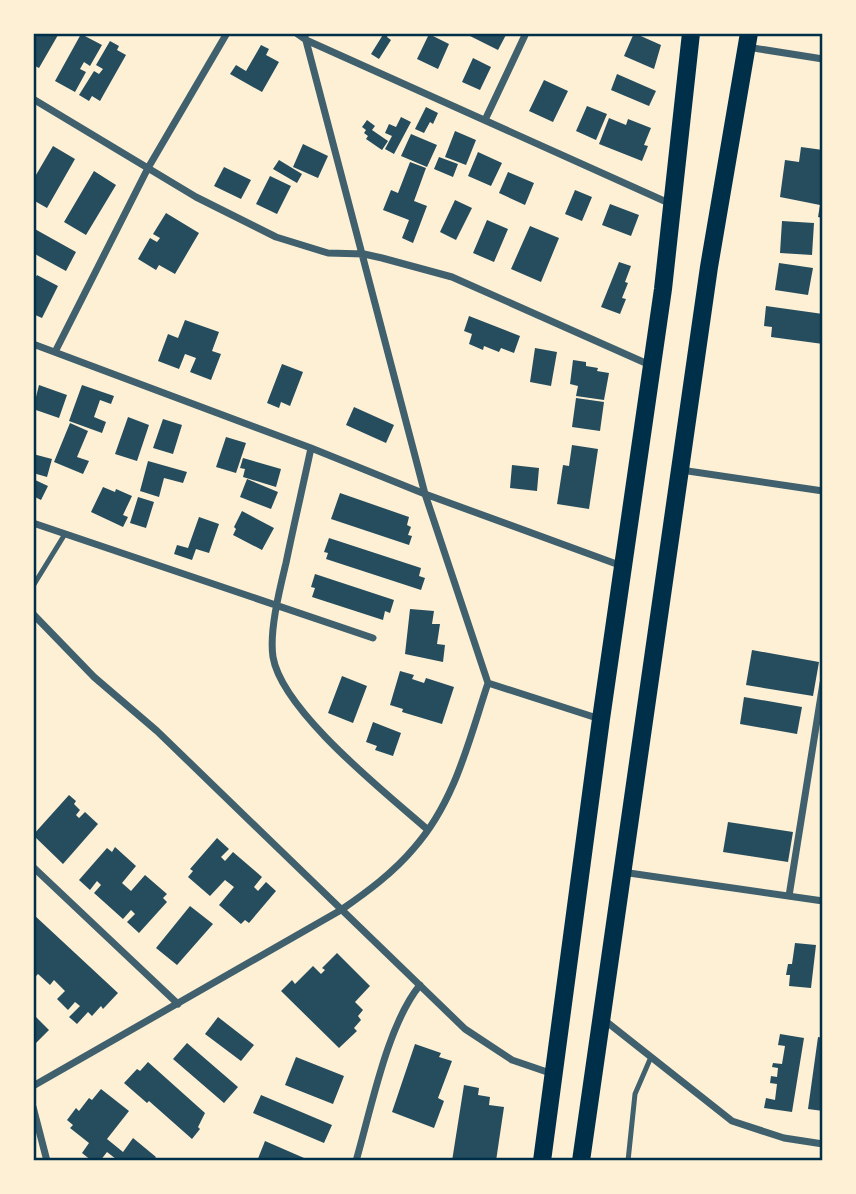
<svg xmlns="http://www.w3.org/2000/svg" width="856" height="1194" viewBox="0 0 856 1194" font-family="'Crimson Pro',serif">
	<style>
		.building { fill: #264d5e }
		.lines { fill: none; stroke-linecap: round; stroke-linejoin: round }
		.service { stroke: #3f606c; stroke-width: 5 }
		.minor { stroke: #3f606c; stroke-width: 7 }
		.primary { stroke: #003049; stroke-width: 18 }
		.neatline { fill: none; stroke: #003049; stroke-width: 2.5 }
	</style>
	<rect width="100%" height="100%" fill="#fdf0d5"/>
	<path class="building" d="M38 33 58 35 39 68 33 65V41Z
		M384 33H389L387 37 391 40 379 59 371 54Z
		M472 33H507L498 50 470 36Z
		M634 33 661 45 654 69 624 56Z
		M81 34 102 45 90 66 84 62 80 69 86 72 75 92 55 81Z
		M429 34 449 44 438 69 417 59Z
		M110 41 119 46 117 50 126 55 100 101 92 96 89 101 79 95 94 71 99 74 103 69 96 65Z
		M261 45 269 49 266 55 279 62 262 92 230 74 236 65 246 71Z
		M473 58 491 67 480 90 462 82Z
		M617 74 656 91 649 106 611 90Z
		M544 80 568 91 553 122 529 111Z
		M587 106 607 114 596 140 576 131Z
		M426 107 438 113 433 124 430 122 424 133 415 129Z
		M401 117 411 122 394 154 385 149 392 136 385 133 389 124 396 127Z
		M609 118 626 125 628 119 651 128 644 145 648 146 642 161 599 144Z
		M367 120 375 126 372 130 388 141 382 150 366 139 368 136 364 133 366 130 362 127Z
		M455 131 476 140 466 165 445 157Z
		M411 134 437 145 427 167 401 156Z
		M303 144 328 156 318 178 293 167Z
		M53 146 75 159 47 208 33 200V180Z
		M801 147 823 150V218L818 217 820 205 780 197 785 160 799 162Z
		M478 152 502 163 491 186 468 176Z
		M439 157 458 164 453 177 434 169Z
		M279 160 302 174 297 183 273 169Z
		M410 162 426 168 414 201 427 206 413 243 402 238 409 220 383 210 391 190 398 193Z
		M224 167 251 180 241 199 214 186Z
		M94 171 116 185 86 235 64 222Z
		M508 172 534 183 525 205 499 193Z
		M270 176 291 186 277 214 256 204Z
		M575 190 592 197 582 221 565 214Z
		M455 200 472 208 456 240 440 232Z
		M610 204 639 215 631 236 602 225Z
		M166 213 199 233 175 274 159 265 156 270 138 259 150 238 157 242 160 238 153 234Z
		M487 220 508 229 494 262 473 253Z
		M782 221 814 223 812 255 780 253Z
		M530 226 559 238 541 282 511 269Z
		M33 228 76 252 66 271 33 253Z
		M619 262 631 266 625 282 628 283 622 298 626 299 620 314 601 307Z
		M779 263 813 268 808 295 775 290Z
		M37 275 58 286 42 318 33 314V282Z
		M766 306 823 314V344L771 337 772 327 764 326Z
		M469 316 520 336 514 353 501 348 499 352 484 346 483 350 469 344 472 334 464 331Z
		M185 320 219 332 212 351 221 354 211 380 190 372 196 358 185 354 179 369 158 361 168 334 178 338Z
		M535 348 557 352 551 386 530 382Z
		M573 360 586 362V366L598 368 597 371 609 373 604 400 576 396 578 386 570 384Z
		M282 364 303 372 290 406 281 402 279 408 267 403Z
		M39 385 67 395 59 418 33 409Z
		M82 385 114 396 111 404 100 400 94 417 106 422 102 433 69 421Z
		M576 398 604 402 600 431 572 427Z
		M354 407 394 425 386 443 346 425Z
		M128 417 149 425 137 461 115 454Z
		M163 419 182 425 173 454 153 448Z
		M70 423 88 431 77 457 89 461 83 474 54 462Z
		M226 437 246 443 236 473 216 467Z
		M572 445 598 449 589 509 557 504 563 465 569 466Z
		M33 454 52 459 47 477 33 473Z
		M243 458 281 469 276 487 243 477 245 469 240 468Z
		M148 461 187 472 183 483 164 478 159 497 140 491Z
		M512 465 539 468 537 491 510 488Z
		M33 479 48 486 41 500 33 496Z
		M247 479 278 492 271 509 240 497Z
		M103 487 115 492 116 489 132 496 123 515 128 517 123 527 91 512Z
		M340 493 409 517 407 525 411 527 408 535 412 536 409 545 331 519Z
		M138 497 154 502 146 528 130 523Z
		M242 511 274 528 262 550 233 535 236 529 234 527Z
		M199 517 219 524 209 553 196 549 192 560 174 554 177 545 188 548Z
		M329 538 421 568 419 576 425 578 421 590 326 559 328 553 324 552Z
		M315 574 394 600 390 613 385 611 383 620 312 597 315 588 311 587Z
		M410 609 434 611 432 624H440L437 644 445 645 443 662 405 654Z
		M752 650 819 662 813 696 746 685Z
		M400 671 414 675 412 679 424 683 426 678 454 687 442 724 402 712 403 709 390 705Z
		M342 676 367 686 353 723 328 713Z
		M744 697 802 707 797 734 740 724Z
		M373 722 401 733 393 756 375 750 377 746 366 742Z
		M69 795 76 801 74 804 80 810 76 815 79 818 85 812 98 824 63 864 33 835Z
		M728 822 793 832 788 862 723 852Z
		M217 838 229 849 221 857 225 861 233 852 262 877 254 887 258 891 266 882 276 891 249 923 245 920 241 924 219 905 234 887 225 880 210 896 188 877 193 871 190 869Z
		M115 847 136 866 122 883 131 891 145 875 167 894 163 898 167 902 139 933 127 922 135 914 131 910 123 919 94 893 101 885 97 881 90 890 79 880 107 848 112 852Z
		M190 906 213 924 177 965 156 948Z
		M33 914 118 993 103 1009 101 1006 92 1016 88 1012 77 1024 69 1017 80 1006 75 1002 68 1010 57 999 65 991 54 980 50 985 38 974 33 979Z
		M795 943 816 945 811 988 789 986 790 975H786L788 964H792Z
		M337 953 370 986 355 1002 363 1010 358 1016 361 1020 354 1028 357 1031 339 1048 281 991 292 980 295 984 313 966 321 974 325 970 322 968Z
		M33 1014 49 1030 33 1046Z
		M218 1017 254 1045 241 1061 205 1034Z
		M780 1034 804 1038 792 1112 764 1108 766 1098 775 1100 777 1084 770 1083 771 1076 777 1077 778 1068 772 1067 773 1063 782 1064 785 1046 778 1045Z
		M818 1037 823 1038V1111L808 1109Z
		M187 1043 238 1087 224 1103 173 1059Z
		M415 1044 441 1053 439 1057 452 1061 438 1098 444 1101 434 1128 392 1112Z
		M296 1057 344 1076 333 1104 285 1085Z
		M148 1062 205 1113 198 1127 200 1129 192 1139 149 1101 147 1103 124 1083 137 1069 140 1071Z
		M464 1085 479 1088 478 1095 490 1097 489 1105 504 1107 496 1161H452Z
		M101 1089 129 1111 107 1139 123 1152 133 1138 156 1157 153 1161H115L116 1159 107 1152 100 1161H92L82 1153 89 1143 70 1128 73 1125 67 1120 76 1108 79 1111 89 1098 92 1100Z
		M261 1095 332 1125 324 1143 253 1113Z
		M265 1141 311 1161H257Z"/>
	<g class="lines">
		<path class="service" d="M33 586 65 534
			M628 1161 635 1094 651 1057"/>
		<path class="minor" d="M296 33 306 40 671 204
			M304 33 425 494 488 683 600 719
			M747 47 823 59
			M33 99 196 197 276 237 328 253 364 254 382 258 452 277 650 365
			M485 120 526 33
			M33 344 311 448 425 494 622 566
			M55 352 148 168 227 33
			M311 448C303 486 294 524 286 563 280 588 269 631 273 657 282 711 386 793 428 830
			M681 470 823 491
			M33 523 373 638
			M33 614 94 677 157 731 465 1029 512 1060 553 1074
			M33 867 178 1004
			M622 872 823 901
			M789 896 823 683
			M603 1019 732 1121 784 1138 823 1144
			M33 1086 341 910C367 892 393 873 414 848 455 802 469 740 488 683
			M33 1107 47 1161
			M356 1161C371 1110 387 1025 420 985"/>
		<path class="primary" d="M542 1161 601 719 663 289 691 33
			M581 1161 709 267 749 33"/>
	</g>
	<rect width="856" height="1194" fill="none" stroke="#fdf0d5" stroke-width="70"/>
	<rect x="35" y="35" width="786" height="1124" class="neatline"/>
</svg>
